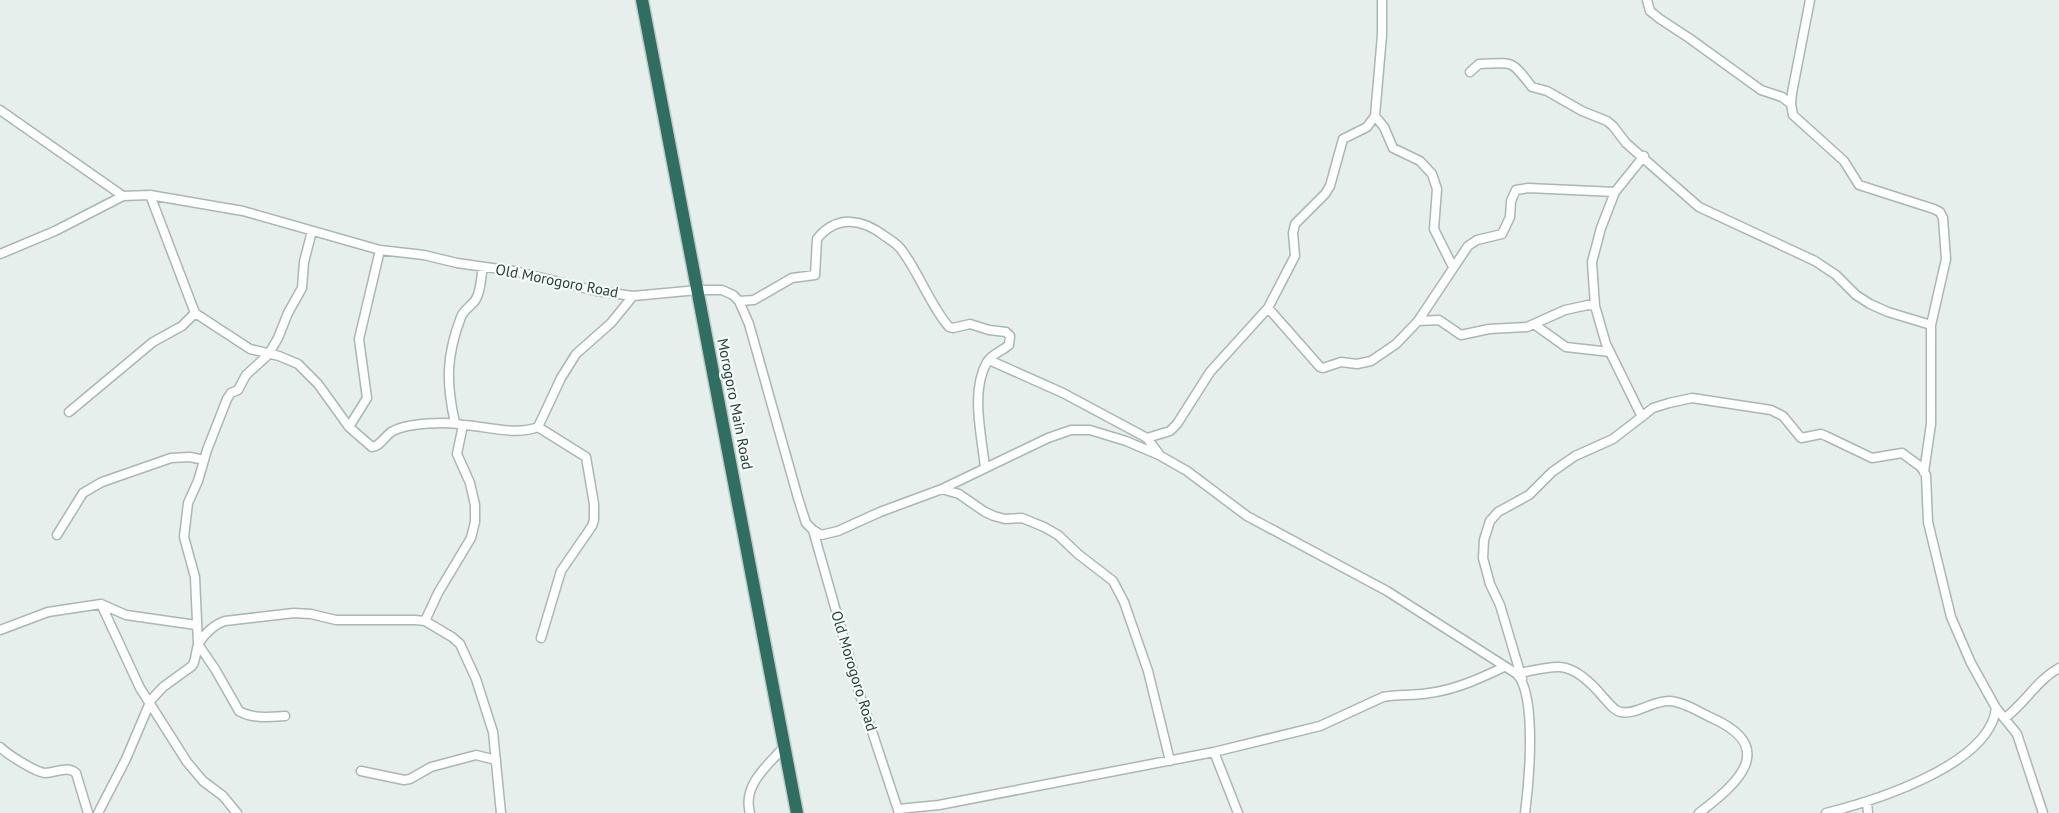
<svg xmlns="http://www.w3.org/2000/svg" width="2059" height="813" viewBox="0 0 2059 813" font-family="'PT Sans',sans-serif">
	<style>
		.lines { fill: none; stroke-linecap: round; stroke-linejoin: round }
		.minor-casing { stroke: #a8b8b2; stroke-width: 11 }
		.highway-casing { stroke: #c2cac8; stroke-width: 15 }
		.minor { stroke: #fff; stroke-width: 8 }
		.highway { stroke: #2f6f62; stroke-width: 12 }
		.labels { text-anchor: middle; stroke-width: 4.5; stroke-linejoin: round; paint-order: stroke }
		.street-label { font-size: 15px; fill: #24423a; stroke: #f7fbf9 }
	</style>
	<rect width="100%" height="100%" fill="#e6efeb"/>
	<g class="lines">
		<defs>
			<path id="minor" d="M1647 0 1650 11 1660 19 1689 38 1761 90 1782 97 1791 104
				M1810 0 1792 93 1791 104 1793 115 1844 161 1859 185 1934 209 1940 212 1943 218 1946 259 1931 325V424L1924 472
				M1470 72 1479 64C1515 63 1510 59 1532 87L1547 91 1582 111 1607 121 1613 126 1626 143 1699 207 1815 261 1836 275 1856 295 1870 304 1888 312 1931 325
				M0 110 123 196
				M1375 116 1384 127 1393 148 1420 161 1432 174 1437 189 1434 229 1453 267
				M0 254 55 231 123 196 150 195 243 211 380 250 424 255 457 263 514 271 596 291 633 296 698 290H722L733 295 739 301 749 324 798 498 806 523 813 530 859 692 899 813
				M739 301 754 300 792 278 815 275 817 239C837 214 863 219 886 237 892 241 899 245 903 252 920 275 930 305 949 327L953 328 970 324 989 330 1006 332 1010 336 1009 345C1002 351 992 354 987 362 970 392 982 436 985 468
				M1268 308 1320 367 1323 368 1341 362 1357 364 1371 361 1396 344 1418 321 1439 320 1461 335 1489 329 1527 327 1565 310 1588 305 1595 306
				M195 313 250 349 279 356 298 364 318 384 349 427 372 447C381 446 385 435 393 431 408 423 448 421 463 425
				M1418 321 1468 246 1477 240 1502 234 1510 217 1511 201 1516 190 1528 188 1615 192
				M1535 325 1566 347 1610 352
				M989 360 1063 393 1147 438 1159 454
				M69 412 153 342 182 326 195 313 150 195
				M1642 417 1606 344 1595 306 1592 262 1601 228 1615 192 1644 156
				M455 423C446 383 446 356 461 317 464 309 472 306 476 299 481 291 481 276 483 267
				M349 427 367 398 359 339 380 250
				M538 427 586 457 594 504V520L592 526 561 571 541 638
				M1147 438 1170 431 1177 424 1210 372 1268 308 1295 256 1293 233 1295 224 1325 194 1330 186 1343 139 1367 127 1375 116 1382 35V0
				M942 489 959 494 985 512 994 516 1005 519 1022 518 1044 527 1058 535 1078 554 1113 581 1124 602 1148 671 1170 761
				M813 530 821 535 838 531 880 512 942 489 1048 438 1071 430H1090L1126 441 1159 455 1187 471 1247 516 1387 591 1517 674C1537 696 1529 783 1525 813
				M57 535 83 493 102 482 171 458 190 457 204 460
				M101 604 140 688 187 762 203 781 223 796 237 813
				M425 621 438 593 471 538 475 522V505L470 483 457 454 463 425C486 426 516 436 538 427L561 378 576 354 611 323 633 296
				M0 630 48 612 101 604 126 615 196 625
				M1520 673C1532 671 1548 666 1560 667 1577 668 1594 686 1604 698 1609 703 1614 711 1621 712 1637 715 1653 700 1670 701 1684 702 1699 712 1712 718 1779 748 1737 784 1699 813
				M1522 679 1500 605 1490 584 1483 558 1484 540 1490 521 1498 512 1529 495 1552 472 1575 456 1613 439 1653 408 1669 403 1692 398 1771 410 1783 416 1801 438 1821 434 1826 436 1872 458 1902 453 1921 467 1926 475 1928 522 1951 617 1971 663 1996 708 2017 734 2043 813
				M285 716C270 717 252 719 239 711L215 669 198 644 195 577 184 537 188 503 198 481 207 450 227 399 231 393 238 390 246 375 268 355 278 338 288 313 302 288 304 262 312 231
				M2005 718C2025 703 2037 680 2059 668
				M0 747C7 754 35 772 45 773 56 773 67 765 76 773L88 813
				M1214 752 1238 813
				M361 771 404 780 410 779 431 767 476 755 496 760
				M1867 803 1868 813
				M898 809 939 805 1214 752 1320 726 1383 697C1398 694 1414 696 1429 693 1455 690 1481 678 1504 667
				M98 813 126 759 151 700 163 687 192 666C197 659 195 650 199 643 204 634 215 624 225 621L294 613 311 614 336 620H415L425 621 452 637 460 644 476 679 493 732 501 813
				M750 813C742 785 768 765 785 746
				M1826 813C1874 801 1990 765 1996 708"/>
			<path id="highway" d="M642 0 797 813"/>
		</defs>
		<use href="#minor" class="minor-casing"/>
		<use href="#highway" class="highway-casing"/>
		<use href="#minor" class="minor"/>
		<use href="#highway" class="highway"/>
	</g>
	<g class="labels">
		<g class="street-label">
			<text transform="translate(557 281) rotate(11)" y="5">Old Morogoro Road</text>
			<text transform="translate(735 404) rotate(79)" y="5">Morogoro Main Road</text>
			<text transform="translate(854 671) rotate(73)" y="5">Old Morogoro Road</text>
		</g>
	</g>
</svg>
